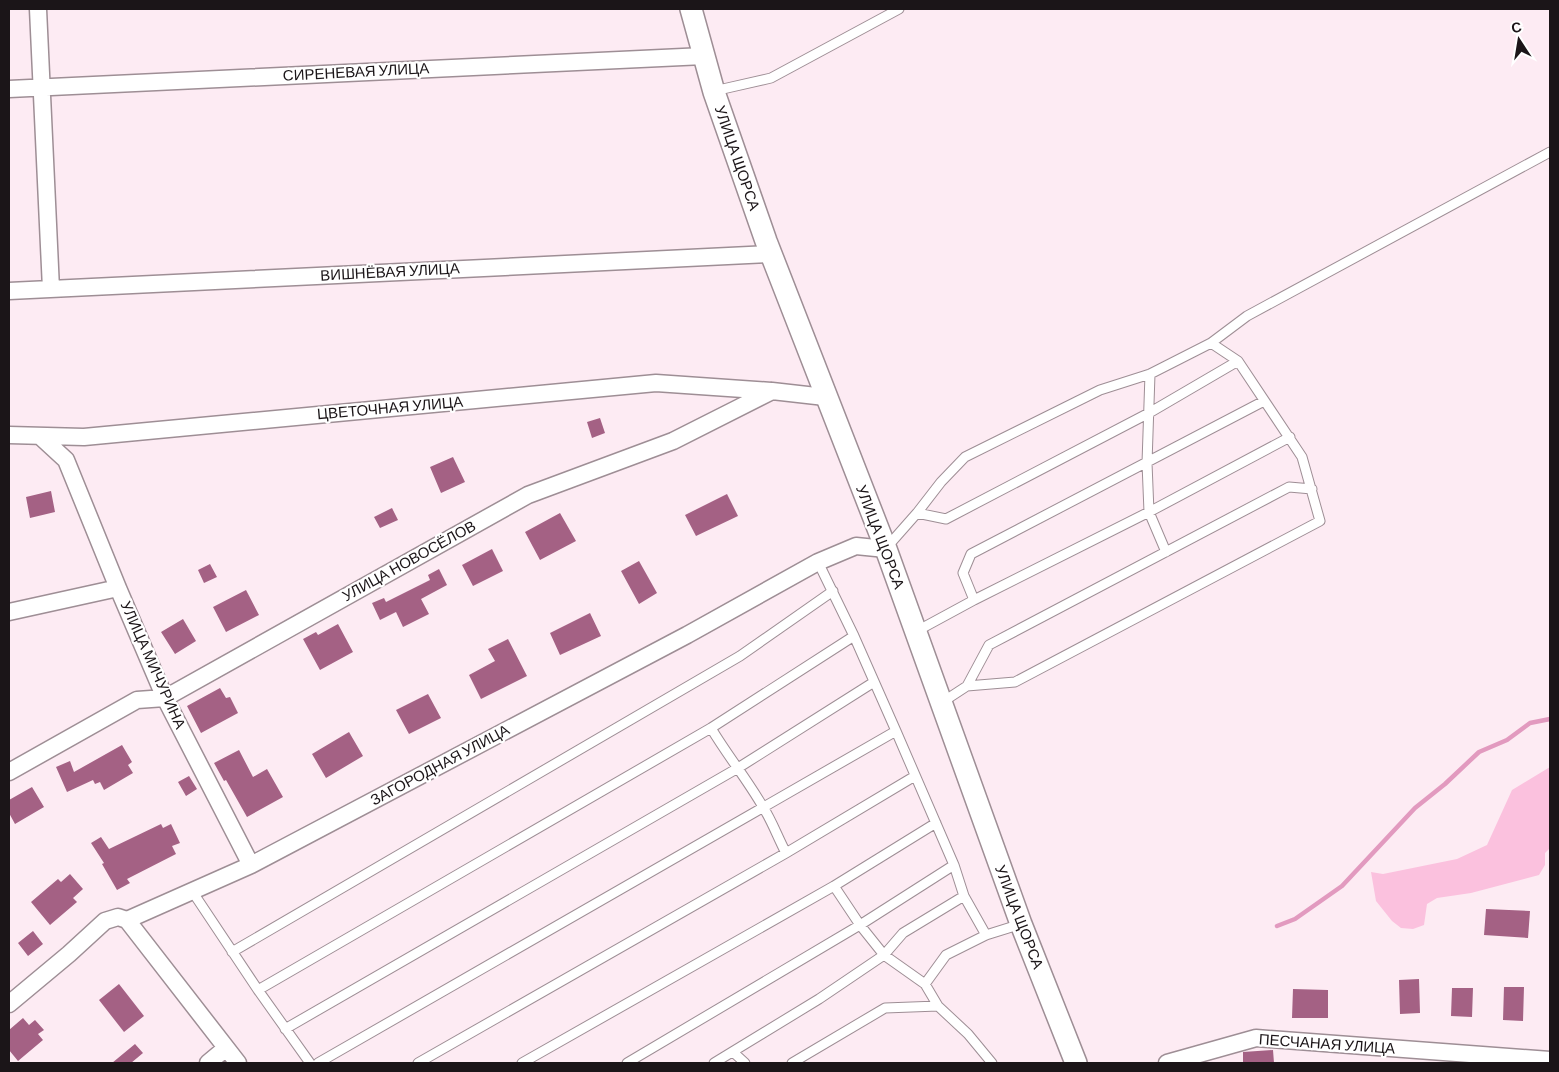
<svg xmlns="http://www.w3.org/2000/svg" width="1559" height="1072" viewBox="0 0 1559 1072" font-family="Barlow,sans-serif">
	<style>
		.green { fill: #fbc1de }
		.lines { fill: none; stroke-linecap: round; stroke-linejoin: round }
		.stream { stroke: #e29abf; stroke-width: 4.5 }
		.building { fill: #a46184 }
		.service-casing { stroke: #9e8e95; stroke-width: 11 }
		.minor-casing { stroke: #9e8e95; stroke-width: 19 }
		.tertiary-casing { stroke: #9e8e95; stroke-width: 24 }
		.service { stroke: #fff; stroke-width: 9 }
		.minor { stroke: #fff; stroke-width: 16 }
		.tertiary { stroke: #fff; stroke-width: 21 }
		.labels { text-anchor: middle; stroke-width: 4.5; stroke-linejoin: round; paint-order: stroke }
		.street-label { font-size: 15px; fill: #1b1518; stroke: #fff }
	</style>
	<rect width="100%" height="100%" fill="#fdebf3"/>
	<path class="green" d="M1550 767V848L1545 853V865L1539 875 1471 893 1437 898 1427 904 1424 925 1413 929 1401 928 1392 921 1376 901 1371 872 1383 874 1457 859 1487 845 1512 790Z"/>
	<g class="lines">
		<path class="stream" d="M1277 926 1295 919 1342 886 1415 808 1445 784 1479 752 1507 740 1530 723 1550 719"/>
	</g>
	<path class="building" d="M600 418 605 433 592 438 587 422Z
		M453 457 465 482 441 493 430 467Z
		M51 491 55 512 30 518 26 497Z
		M727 494 738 516 696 536 685 515Z
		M392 508 398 520 380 528 374 517Z
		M560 513 576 541 540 560 525 532Z
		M492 549 503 571 473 586 462 565Z
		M639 561 657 593 639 604 621 571Z
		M210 564 217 577 204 583 198 570Z
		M439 569 447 585 421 599 429 614 403 627 396 612 380 620 372 603 384 598 386 602 430 580 428 575Z
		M246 590 259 615 226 632 213 607Z
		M590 613 601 636 560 655 550 633Z
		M183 619 196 641 175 654 161 632Z
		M338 624 353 652 320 670 303 639 316 632 318 635Z
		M508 639 527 676 481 699 469 675 495 661 488 649Z
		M220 688 226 698 230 697 238 713 201 733 187 706Z
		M428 694 441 718 409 734 396 710Z
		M349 732 363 756 326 778 312 754Z
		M122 745 132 762 128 765 133 773 104 790 100 782 95 784 93 780 67 792 56 767 70 761 74 772Z
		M239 750 253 777 267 769 283 797 247 817 226 780 224 781 214 763Z
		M189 776 197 789 186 796 178 782Z
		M32 787 44 807 15 824 9 813V800Z
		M161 824 163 828 171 824 180 843 172 846 176 854 127 879 130 883 117 890 102 864 104 863 91 843 101 837 109 849Z
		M70 874 83 889 73 898 77 902 50 925 31 902 58 879 61 882Z
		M1486 909 1530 911 1528 938 1484 935Z
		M33 931 43 944 28 956 18 943Z
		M1419 979 1420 1013 1400 1014 1399 980Z
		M119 984 144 1016 124 1032 99 1000Z
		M1504 987H1524L1523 1021 1503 1020Z
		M1452 988H1473L1472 1017 1451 1016Z
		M1293 989 1328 990V1018H1292Z
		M23 1018 29 1025 35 1020 44 1030 38 1034 43 1040 18 1061 9 1050V1030Z
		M135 1044 143 1053 131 1063H112Z
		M1273 1050 1274 1063H1243V1052Z"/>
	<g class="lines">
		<defs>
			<path id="service" d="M714 91 771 78 899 9
				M1211 343 1247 316 1550 152
				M1150 374 1147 463 1149 512 1166 552
				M917 513 941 482 965 457 1100 390 1150 374 1211 343 1238 361 1302 457 1320 521 1015 682 967 686 941 703
				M887 547 917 513 946 519 1149 413 1238 361
				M818 562 854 636 896 731 954 865 964 896 986 935
				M974 600 963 573 971 554 1264 401
				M915 632 974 600 1149 512 1290 437
				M967 686 989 645 1289 487 1312 489
				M711 728C727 755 747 779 763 807 772 821 778 838 786 853
				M192 891 258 990 310 1063
				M232 952 740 656 833 591
				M925 984 884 955 860 925 834 886 936 823
				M258 990 711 728 854 636
				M938 1006 968 1034 992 1063
				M285 1029 738 768 874 682
				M733 1052 745 1063
				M318 1063 896 731
				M418 1063 786 853 915 776
				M522 1063 834 886
				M627 1063 860 925 954 865
				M714 1063 819 999 884 955 903 933 964 896
				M792 1063 885 1008 938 1006 925 984 946 955 986 935 1021 924"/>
			<path id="minor" d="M38 9 51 289
				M9 89 704 56
				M9 291 771 254
				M9 435 84 437 656 383 771 391
				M41 437 66 460 118 588 165 698 251 865
				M9 612 118 588
				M9 772 137 700 165 698 528 495 673 441 772 391 825 397
				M127 920 238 1063
				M9 1004 69 954 105 921 118 917 127 920 251 865 687 635 818 562 856 546 886 549
				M208 1063 226 1048
				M1167 1063 1256 1038 1550 1060"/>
			<path id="tertiary" d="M691 9 714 92 766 241 886 549 1021 924 1076 1063"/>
		</defs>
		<use href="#service" class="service-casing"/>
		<use href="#minor" class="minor-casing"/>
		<use href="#tertiary" class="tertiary-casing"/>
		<use href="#service" class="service"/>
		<use href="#minor" class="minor"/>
		<use href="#tertiary" class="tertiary"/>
	</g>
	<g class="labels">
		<g class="street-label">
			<text transform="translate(356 72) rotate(-3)" y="5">СИРЕНЕВАЯ УЛИЦА</text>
			<text transform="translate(737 158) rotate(71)" y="5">УЛИЦА ЩОРСА</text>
			<text transform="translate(390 272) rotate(-3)" y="5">ВИШНЁВАЯ УЛИЦА</text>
			<text transform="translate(390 408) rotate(-5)" y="5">ЦВЕТОЧНАЯ УЛИЦА</text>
			<text transform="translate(880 537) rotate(69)" y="5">УЛИЦА ЩОРСА</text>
			<text transform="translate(409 561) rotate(-29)" y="5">УЛИЦА НОВОСЁЛОВ</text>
			<text transform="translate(153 665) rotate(66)" y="5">УЛИЦА МИЧУРИНА</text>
			<text transform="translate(440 765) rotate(-28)" y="5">ЗАГОРОДНАЯ УЛИЦА</text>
			<text transform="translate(1019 917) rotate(69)" y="5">УЛИЦА ЩОРСА</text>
			<text transform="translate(1327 1044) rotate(4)" y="5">ПЕСЧАНАЯ УЛИЦА</text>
		</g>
	</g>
	<rect width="1559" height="1072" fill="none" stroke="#1b1518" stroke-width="20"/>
	<g transform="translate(1519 40) rotate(348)" stroke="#ffffff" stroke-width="4" paint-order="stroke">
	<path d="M0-4L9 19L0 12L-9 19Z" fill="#1b1518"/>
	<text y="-8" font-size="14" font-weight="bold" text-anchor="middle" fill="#1b1518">С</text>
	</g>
</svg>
